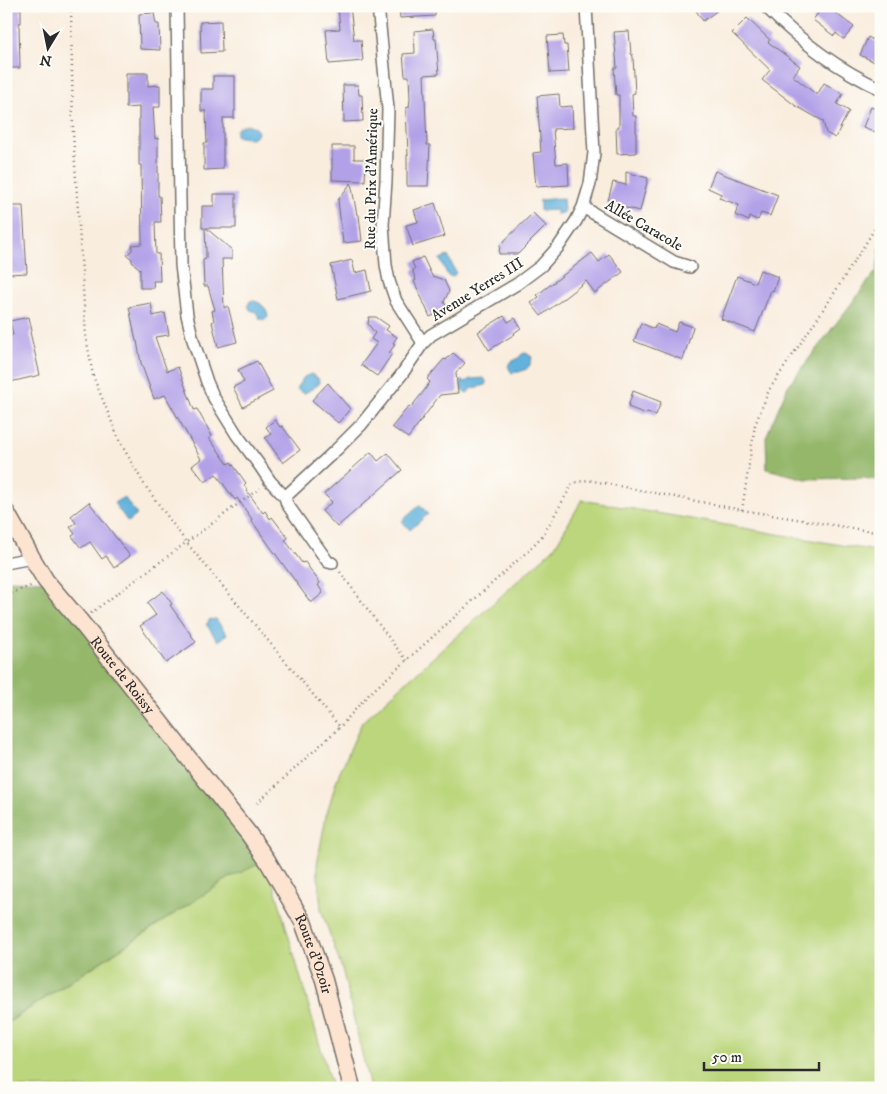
<svg xmlns="http://www.w3.org/2000/svg" width="887" height="1094" viewBox="0 0 887 1094" font-family="'IM FELL DW Pica',serif">
	<style>
		.green { fill: #bbd67b; stroke: #738053 }
		.forest { fill: #94b76b; stroke: #60714b }
		.water { fill: #62b2dd; stroke: #466e84 }
		.building { fill: #b3a1e8 }
		.lines { fill: none; stroke-linecap: round; stroke-linejoin: round }
		.minor-casing { stroke: #736f6a; stroke-width: 14 }
		.secondary-casing { stroke: #736f6a; stroke-width: 19 }
		.path { stroke: #736f6a; stroke-width: 2.5; stroke-dasharray: 1 4; stroke-linecap: butt }
		.minor { stroke: #fff; stroke-width: 11 }
		.secondary { stroke: #fde4d0; stroke-width: 16 }
		.labels { text-anchor: middle; stroke-width: 4; stroke-linejoin: round; paint-order: stroke }
		.street-label { font-size: 15px; fill: #2b2b2b; stroke: #fdfcf7 }
	</style>
	<rect width="100%" height="100%" fill="#fdfcf7"/>
	<filter id="ink" filterUnits="userSpaceOnUse"><feTurbulence type="fractalNoise" baseFrequency=".02" numOctaves="2"/><feDisplacementMap in="SourceGraphic" scale="10" xChannelSelector="R" yChannelSelector="G"/><feConvolveMatrix kernelMatrix="1 2 1 2 8 2 1 2 1" color-interpolation-filters="sRGB"/></filter>
	<filter id="wash" filterUnits="userSpaceOnUse"><feTurbulence type="fractalNoise" baseFrequency=".0096" numOctaves="4" result="noise"/><feDisplacementMap in="SourceGraphic" scale="20" xChannelSelector="R" yChannelSelector="G"/><feGaussianBlur stdDeviation="1.12" result="paint"/><feColorMatrix in="noise" values="0 0 0 0 0 0 0 0 0 0 0 0 0 0 0 0 0 1.4 0 .05"/><feComposite in="paint" operator="in"/></filter>
	<g filter="url(#wash)">
		<rect width="100%" height="100%" fill="#f9edde"/>
		<path class="green" d="M582 500 881 552V1088H370L343 972 321 909 317 864 326 816 337 779 362 722 554 548Z
			M267 860 332 1088H6V1024L229 878Z"/>
		<path class="forest" d="M881 239V481L864 478 806 479 767 469 766 437 788 386 877 270Z
			M6 580 46 581 267 860 229 878 6 1023Z"/>
		<path class="water" d="M246 125C252 125 258 128 258 134L255 137 251 139 244 137H239L236 135V130L239 127Z
			M563 198 564 213 556 214V210L540 211V200Z
			M448 256 456 273H455L454 276 452 277 450 276H448L440 259Z
			M250 301C260 300 267 308 268 317 266 320 264 320 260 319L256 312 250 310 248 305Z
			M526 353 532 357C530 370 525 371 512 373 505 364 509 363 517 359 518 358 520 356 522 354Z
			M311 374 318 378 319 382 318 385 305 393 300 392 297 389V387L304 377Z
			M484 378 486 381V385L473 388 467 393 462 391 461 384 462 381 466 382 470 379Z
			M124 497 137 515 128 522 114 503Z
			M420 505 428 514 410 530 402 521Z
			M215 618 227 634 218 641 206 624 208 623 209 620 211 619 213 620Z"/>
		<g id="blocks">
			<path class="building" d="M338 6H350L354 40H361L363 61 329 64 326 30 340 29Z
				M399 6H435V16L400 18Z
				M693 6H723L703 21Z
				M823 6H826L854 27 844 39H843L836 33 834 36 813 20Z
				M6 8H21V23H19L20 68H6Z
				M154 13 156 24H159L160 50 140 49 139 14Z
				M747 18 770 40 768 42 800 66 793 76 817 95 824 83 843 94 837 104 849 111 835 138 826 133 823 121 796 106 762 80 770 70 732 33Z
				M221 21 222 52 201 53 200 22Z
				M433 29 434 39H436L439 74 424 75 427 145H430L428 186H407V155H408L406 108 409 107 410 99 409 76H405L403 54 415 53 414 31Z
				M629 31 631 54H632L633 57 635 93 632 94 633 116H636V153L617 154 616 127H619V95H616L614 68H617L614 32Z
				M563 35 564 45H567L569 72 550 73 547 36Z
				M868 37 881 44V65L860 55Z
				M126 73H148V86L160 85V107H153L155 139 158 138V196H160L161 222H155L156 254H159L160 281H153L154 288H140V269L132 262V259L127 255 132 250V245L142 244 141 165H139V107L126 108Z
				M213 76H235V111H234V118H223V169L204 170V143H207L206 111H201V89H213Z
				M343 85H358L359 95H362L363 121 344 122Z
				M559 94 560 107 572 106 573 128 553 129 556 164 568 163 569 185 536 187 533 153 541 152 537 96Z
				M871 107 881 111V134L863 127Z
				M332 146H354V159H366L365 181 332 180Z
				M715 171 778 195 770 216 761 213 758 220 750 217 749 221 735 215 739 205 719 198 721 194 708 188Z
				M626 172 648 178 640 211 607 204 613 182 626 185Z
				M351 183 357 215H359L362 241 343 243 338 200Z
				M214 194H236V228H206L232 250V259H222L224 308 228 306 237 342 218 347 212 322 214 321 212 311 215 310 208 286H204L203 260 206 259V251L205 228H202V206H214Z
				M435 203 445 236 413 246 406 225 418 222 414 210Z
				M6 206H23L27 273 8 274 6 260Z
				M533 213 546 226 518 254H499L500 245Z
				M592 253 599 262 609 254 623 272 595 293 586 281 541 316 531 303 539 297 537 295Z
				M423 257 432 276 444 280 449 291 444 302 448 309 430 317 414 281 416 280 413 272V270L415 269 412 262Z
				M352 260 355 273 367 270 371 291 338 299 331 265Z
				M760 270 778 277 773 291 771 290 755 332 721 319 737 276 755 283Z
				M151 303 153 316 165 313 169 335 155 337 167 371 178 367 194 410 197 409 212 436 209 438 228 464 231 462 246 483 244 485 248 491H247L263 513 265 511 270 519 272 517 288 538 285 540 302 563 305 562 320 583 318 585 323 593 311 603 251 520 252 519 237 498 235 500 216 474 205 482 192 466 201 459 165 395 154 399 141 363 137 341H136L129 307Z
				M504 316 508 322 515 318 521 328 514 333 515 334 489 350 478 332Z
				M29 317 32 331 30 332 40 375 6 383V336L13 335 10 321Z
				M369 317H376L389 326 386 330 397 337 393 343 395 344 394 346 389 353 392 354 377 376 361 365 377 343 371 339 375 333 368 324Z
				M679 322 693 327 683 360 634 341 641 323 654 329 656 324 675 332Z
				M453 353 465 363 456 373 458 393 440 395 408 438 392 427 409 406 411 407 424 391 430 382 427 379 444 359 446 360Z
				M257 361 273 391 243 407 233 387 244 382 238 370Z
				M328 383 350 409 338 423 312 400Z
				M633 391 661 402 656 415 647 412 646 414 628 407Z
				M275 420 280 427 282 426 300 450 283 463 265 438 271 434 266 427Z
				M371 452 378 461 388 453 402 470 337 527 322 511 332 502 324 494Z
				M89 502 130 556 114 568 106 556 102 559 90 542 81 548 72 536 75 534 70 527 76 523 71 516Z
				M163 591 172 604 170 605 196 642 166 663 140 626 156 615 147 603Z"/>
		</g>
	</g>
	<g filter="url(#ink)">
		<use href="#blocks" fill-opacity="0" stroke="#736f6a" stroke-width="1"/>
		<g class="lines">
			<defs>
				<path id="minor" d="M177 6 181 265 187 315 193 340 207 382 214 398 237 435 260 466 270 481 285 497 336 450 361 425 402 374 423 343 431 335 517 284 541 266 559 246 576 221 583 207 590 184 594 153 586 6
					M378 6 388 109 386 181 383 225 386 265 389 281 396 301 423 343
					M765 6C799 40 837 69 881 89
					M583 207 674 262 690 267
					M285 497 287 504 328 562 332 563
					M6 563 32 558"/>
				<g id="secondary">
					<path id="s1" d="M6 512 32 558 46 581 80 621 224 803 248 833 267 860 303 922 324 980 352 1088"/>
				</g>
			</defs>
			<use href="#minor" class="minor-casing"/>
			<use href="#secondary" class="secondary-casing"/>
			<path class="path" d="M71 6 73 133 80 242 86 336 93 376 120 442 144 484 186 542 340 727
				M742 510 755 425 769 390 831 298 881 219
				M340 572 395 646 407 660
				M6 595 31 586
				M91 613 260 488
				M257 803 340 727 367 696 528 551 543 535 573 483 588 480 742 510 881 533"/>
			<use href="#minor" class="minor"/>
			<use href="#secondary" class="secondary"/>
		</g>
	</g>
	<g class="labels">
		<g class="street-label">
			<text transform="translate(371 179) rotate(-89)" y="5">Rue du Prix d'Amérique</text>
			<text transform="translate(644 225) rotate(30)" y="5">Allée Caracole</text>
			<text transform="translate(477 289) rotate(-32)" y="5">Avenue Yerres III</text>
			<text dy="5" stroke="none"><textPath href="#s1" startOffset="201">Route de Roissy</textPath></text>
			<text dy="5" stroke="none"><textPath href="#s1" startOffset="541">Route d'Ozoir</textPath></text>
		</g>
	</g>
	<rect width="887" height="1094" fill="none" stroke="#fdfcf7" stroke-width="25"/>
	<g transform="translate(48 48) rotate(190)" stroke="#fdfcf7" stroke-width="4" paint-order="stroke">
	<path d="M0-4L9 19L0 12L-9 19Z" fill="#2b2b2b"/>
	<text y="-8" font-size="14" font-weight="bold" text-anchor="middle" fill="#2b2b2b">N</text>
	</g>
	<path d="M704 1062v8h115v-8" fill="none" stroke="#2b2b2b" stroke-width="2.5"/>
	<text x="712" y="1062" font-size="15" fill="#2b2b2b" stroke="#fdfcf7" stroke-width="4" paint-order="stroke">50 m</text>
</svg>
